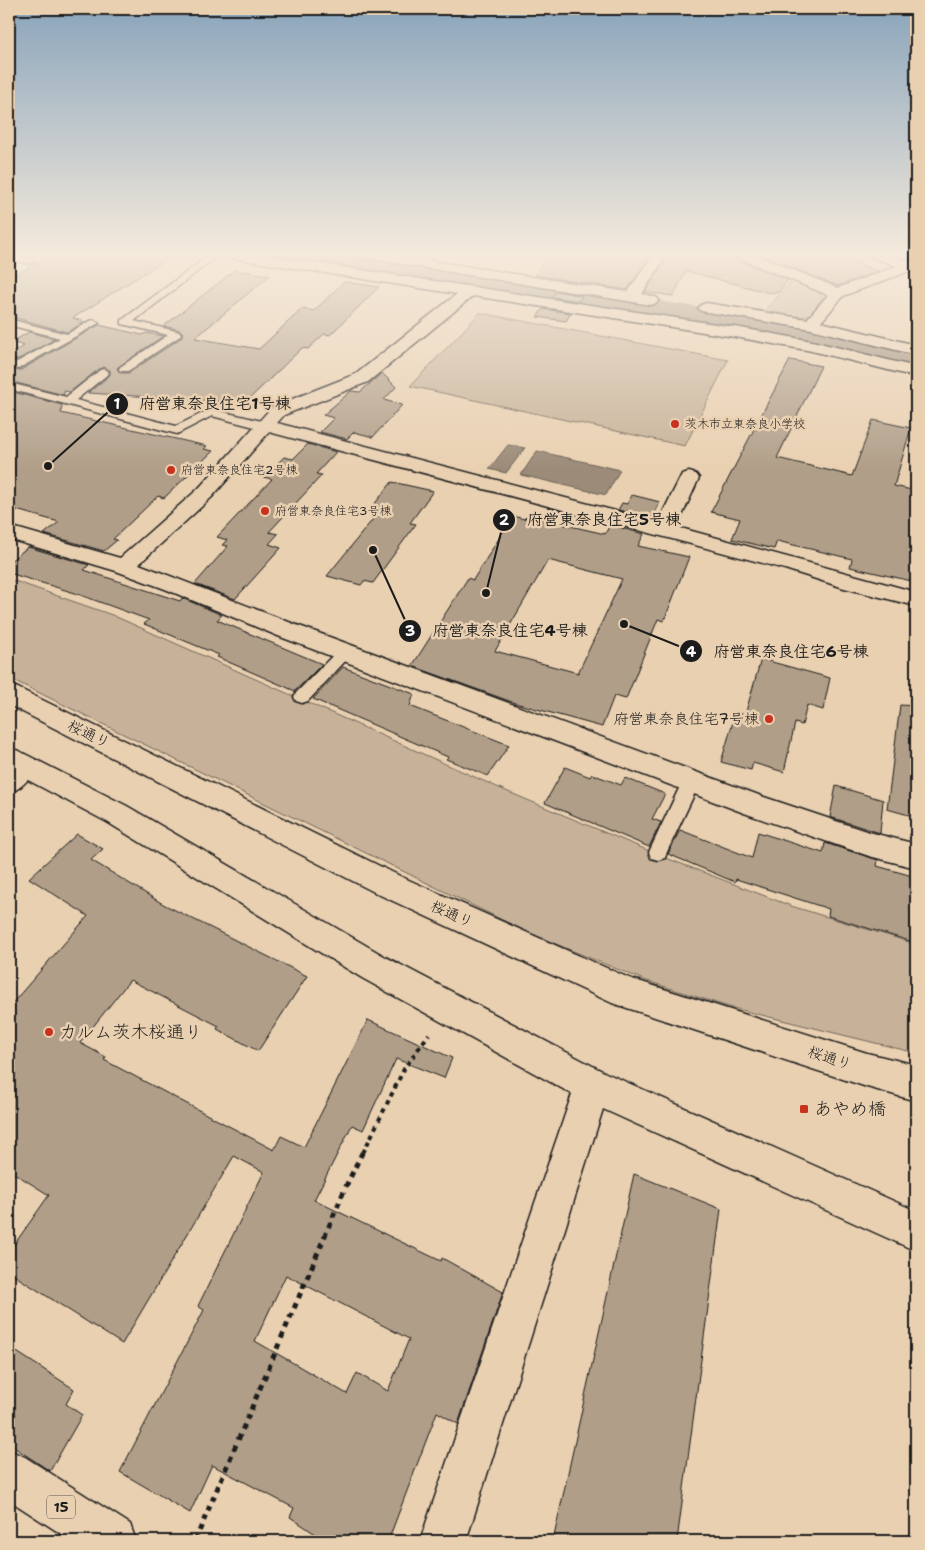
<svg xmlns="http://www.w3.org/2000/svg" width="925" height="1550" viewBox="0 0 925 1550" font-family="'Shantell Sans','Klee One',sans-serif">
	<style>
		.green { fill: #c7b299; stroke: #72675a }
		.water { fill: #9b8b78; stroke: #685f53 }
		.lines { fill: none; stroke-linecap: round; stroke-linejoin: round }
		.river { fill: #9b8b78; fill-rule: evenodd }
		.building { fill: #b09e88; stroke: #1c1c1c; fill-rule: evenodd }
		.service-casing { stroke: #1c1c1c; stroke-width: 3 }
		.minor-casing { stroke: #1c1c1c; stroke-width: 3 }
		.tertiary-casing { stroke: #1c1c1c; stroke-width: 3 }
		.primary-casing { stroke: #1c1c1c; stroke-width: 3 }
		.path-far1 { stroke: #1c1c1c; stroke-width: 4; stroke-dasharray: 4.5 4.5; stroke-linecap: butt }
		.path { stroke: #1c1c1c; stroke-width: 5; stroke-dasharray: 5.5 5.5; stroke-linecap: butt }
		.service { fill: #e9d0b1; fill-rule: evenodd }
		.minor { fill: #e9d0b1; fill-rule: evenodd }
		.tertiary { fill: #e9d0b1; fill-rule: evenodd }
		.primary { fill: #e9d0b1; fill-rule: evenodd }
		.poi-dot { fill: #c8321e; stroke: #e9d0b1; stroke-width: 2 }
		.labels { text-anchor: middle; stroke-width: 5; stroke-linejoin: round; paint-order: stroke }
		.far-poi-label { font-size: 12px; fill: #1c1c1c; stroke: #e9d0b1; text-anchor: start }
		.shield { fill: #e9d0b1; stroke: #5a5249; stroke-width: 1 }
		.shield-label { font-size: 14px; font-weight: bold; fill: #1c1c1c }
		.poi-label { font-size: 15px; fill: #1c1c1c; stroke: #e9d0b1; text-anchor: end }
		.street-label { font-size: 15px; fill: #1c1c1c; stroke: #e9d0b1 }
		.near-poi-label { font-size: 18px; fill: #1c1c1c; stroke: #e9d0b1; text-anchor: start }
		.leader { fill: none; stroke: #1c1c1c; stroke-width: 2 }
		.callout-dot { fill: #1c1c1c; stroke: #e9d0b1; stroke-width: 2 }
		.mark-label { font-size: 15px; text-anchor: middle; font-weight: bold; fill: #fff }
		.callout-label { font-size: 16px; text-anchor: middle; font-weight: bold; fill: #1c1c1c; stroke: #e9d0b1; stroke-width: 5; stroke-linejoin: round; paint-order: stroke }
	</style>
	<rect width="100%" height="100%" fill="#e9d0b1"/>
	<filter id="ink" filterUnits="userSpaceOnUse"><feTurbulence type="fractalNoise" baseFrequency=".02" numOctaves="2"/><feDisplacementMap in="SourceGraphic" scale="10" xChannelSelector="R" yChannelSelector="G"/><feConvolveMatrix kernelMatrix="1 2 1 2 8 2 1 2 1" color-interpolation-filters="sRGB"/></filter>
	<g filter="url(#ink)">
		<path class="green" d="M793 280 818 291 823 297 810 315 798 317 763 312Z
			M480 313 728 360 685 446 410 386Z
			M9 579 112 615 506 791 666 858 791 906 916 944V1053L729 1007 644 980 529 933 9 678Z"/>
		<path class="water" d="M508 445 525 448 506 473 489 469Z
			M537 451 620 470 606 495 521 475Z"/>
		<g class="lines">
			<path class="river" d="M272 253H343L809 324 916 350V370L809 344 287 262 277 259Z"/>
		</g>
		<path class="building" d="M55 253H176L73 318 85 322 67 332 9 316V278Z
			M550 253H652L627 290 535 275Z
			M670 253H730L733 258 788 280 778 293 772 292 770 293 686 271 673 296 645 292Z
			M755 253H830L878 271 838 286Z
			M235 270 270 275 195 338 259 349 302 309 314 311 344 282 379 287 330 335 324 334 308 349 302 348 245 403 88 393 110 375V370L104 367 99 369 70 392 64 391V395L9 381V368L19 371 99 325 142 335 146 333 163 336 117 368 120 373H129L181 338 183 333 180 330 164 326Z
			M556 291 582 296 579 301 552 297Z
			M543 309 571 313 566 321 537 317Z
			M29 332 55 339 17 360 9 358V354L24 346 12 342Z
			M790 360 821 366 777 458 852 476 873 420 911 428 894 486 916 491V582L850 567 852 559 777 541 774 549 732 539 740 519 711 512Z
			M382 373 396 387 384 400 402 405 373 437 354 432 347 439 320 432 334 418 323 415 351 391 360 392Z
			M9 391 62 405 61 413 207 446 204 449 213 451 164 498 158 496 113 539 117 540 104 551 44 534 59 522 9 508Z
			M308 444 336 452 316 474 322 475 269 532 278 534 269 544 281 548 235 599 195 584 228 546 222 545 227 540 217 537 272 479 263 477 284 457 293 459Z
			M392 482 433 491 410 523 416 524 373 583 364 581 361 585 327 576 378 513 369 511Z
			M632 495 660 502 652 518 618 510 622 503 627 504Z
			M513 516 524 519 527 516 605 534 610 525 644 534 638 546 689 557 664 621 658 619 626 699 614 696 602 727 515 703 412 666 468 578 473 580ZM548 560 622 579 578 673 495 651Z
			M28 547 89 565 84 570 180 601 182 598 222 615 217 620 322 664 295 691 217 657 219 655 144 624 149 620 75 593 9 573V562Z
			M761 659 830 678 823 710 807 705 802 725 795 723 784 772 753 763 751 770 721 762 736 712 745 715Z
			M343 667 414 694 410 706 509 745 488 776 446 759 448 757 313 699Z
			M900 705 916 706V817L887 809Z
			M565 767 590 777 592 774 621 785 625 778 665 794 652 819 661 822 649 847 545 803Z
			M836 786 883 800 880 833 830 817Z
			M680 830 752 858 758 832 823 853 825 843 878 860 877 866 916 877V943L828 916 829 909 736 879 735 882 668 854Z
			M77 834 103 849 91 860 163 904 307 976 258 1051 217 1029 219 1026 130 980 80 1043 106 1057 104 1060 274 1150 281 1136 304 1147 368 1020 452 1058 444 1078 396 1059 363 1130 352 1125 314 1200 441 1261 442 1258 503 1292 458 1424 437 1412 388 1541H326L290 1517 294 1508 212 1465 190 1513 120 1472 204 1310 198 1306 264 1172 234 1156 122 1344 9 1272V1252L49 1195 9 1170V1007L88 916 29 878ZM286 1275 409 1339 388 1391 357 1373 347 1394 255 1341Z
			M634 1174 721 1209 677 1541H553Z
			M9 1347 74 1389 66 1404 82 1415 50 1471 9 1444Z"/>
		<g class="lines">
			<defs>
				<path id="service" d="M9 253 32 259 34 261 29 264 9 259Z
					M212 253H221L134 321 180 332 181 334 180 336 128 371H120L119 369 120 367 168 335 122 324V320Z
					M9 319 67 334 90 321 94 320 99 323 18 369 9 366V360L17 362 60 338 9 325Z
					M104 369 109 372 108 374 76 400 176 426 211 409 270 423 272 426 266 430 212 416 177 434 9 389V383L66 397 100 370Z
					M345 647 350 648 353 652 350 656 308 701 302 703 296 701 294 697 296 693 340 648Z
					M28 761 34 763 37 768C31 778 19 790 9 793V775L22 763Z
					M691 775 697 777 700 782 667 852 665 858 658 860 651 858 649 852 682 782 685 777Z"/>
				<path id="minor" d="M218 253H250L735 327 812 341 916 367V377L812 351 735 337 473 296 368 382 284 415 277 423 658 522 682 474 689 472 696 474 699 478 677 527 916 592V606L844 588 785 569 269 432 212 497 139 564 294 624 764 797 869 832 916 844V868L869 856 744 813 278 636 165 589 116 571 9 539V526L120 558 198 489 272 407 356 374 457 294 225 257 220 256Z
					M352 253H383L628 292 654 253H668L642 294 656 297 659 300 656 303 651 305 359 257 354 256Z
					M732 253H751L838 288 905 263H915V269L843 296 821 322 916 345V355L811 329 701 311 698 308 701 305 706 303 807 319 828 295 734 256Z
					M9 748 19 751 127 806 384 956 606 1073 916 1211V1251L603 1109 466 1541H420L572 1094 362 978 107 822 9 770Z"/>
				<path id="tertiary" d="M867 253H886L916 264V273L869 256Z
					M9 685 18 688 402 877 629 978 867 1053 916 1065V1101L867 1087 612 1003 380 895 9 705Z"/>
				<path id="primary" d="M9 1450 25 1457 130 1524 136 1541H72L9 1500Z"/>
			</defs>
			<use href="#service" class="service-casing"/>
			<use href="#minor" class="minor-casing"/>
			<use href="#tertiary" class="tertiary-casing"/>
			<use href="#primary" class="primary-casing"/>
			<path class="path-far1" d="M363 1153 404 1069 429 1034"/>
			<path class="path" d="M195 1541 347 1184 363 1151"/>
			<use href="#service" class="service"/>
			<use href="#minor" class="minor"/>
			<use href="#tertiary" class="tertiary"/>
			<use href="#primary" class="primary"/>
		</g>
	</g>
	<linearGradient id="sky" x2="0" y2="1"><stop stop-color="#89a4bb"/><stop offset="0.54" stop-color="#f5eadc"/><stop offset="1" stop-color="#f5eadc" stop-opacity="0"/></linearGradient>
	<rect width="925" height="470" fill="url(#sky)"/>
	<g class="poi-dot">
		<circle cx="675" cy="424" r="5"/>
		<circle cx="171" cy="470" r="5"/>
		<circle cx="265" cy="511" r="5"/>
		<circle cx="769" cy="719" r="5"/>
		<circle cx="49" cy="1032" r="5"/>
		<rect x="799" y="1104" width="10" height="10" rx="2.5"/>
	</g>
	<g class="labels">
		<g class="far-poi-label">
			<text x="685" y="428">茨木市立東奈良小学校</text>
			<text x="181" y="474">府営東奈良住宅2号棟</text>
			<text x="275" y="515">府営東奈良住宅3号棟</text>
		</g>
		<rect class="shield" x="47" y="1495.5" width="28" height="23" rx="4"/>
		<g class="shield-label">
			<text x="61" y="1512">15</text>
		</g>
		<g class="poi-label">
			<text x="759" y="724">府営東奈良住宅7号棟</text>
		</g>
		<g class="street-label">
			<text transform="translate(89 734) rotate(26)" y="5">桜通り</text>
			<text transform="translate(452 914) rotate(24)" y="5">桜通り</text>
			<text transform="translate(830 1058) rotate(18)" y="5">桜通り</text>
		</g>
		<g class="near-poi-label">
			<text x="59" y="1038">カルム茨木桜通り</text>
			<text x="814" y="1115">あやめ橋</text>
		</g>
	</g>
	<path class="leader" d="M48 466L117 404M486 593L504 520M373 550L410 631M624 624L691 651"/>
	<g class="callout-dot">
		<circle cx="48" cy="466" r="5"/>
		<circle cx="486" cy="593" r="5"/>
		<circle cx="373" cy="550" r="5"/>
		<circle cx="624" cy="624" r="5"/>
		<circle cx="117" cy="404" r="12"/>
		<circle cx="504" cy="520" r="12"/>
		<circle cx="410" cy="631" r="12"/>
		<circle cx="691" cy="651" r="12"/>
	</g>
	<g class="mark-label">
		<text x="117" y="409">1</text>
		<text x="504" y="525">2</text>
		<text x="410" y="636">3</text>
		<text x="691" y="657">4</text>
	</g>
	<g class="callout-label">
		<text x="215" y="409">府営東奈良住宅1号棟</text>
		<text x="604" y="525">府営東奈良住宅5号棟</text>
		<text x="510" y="636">府営東奈良住宅4号棟</text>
		<text x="791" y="657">府営東奈良住宅6号棟</text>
	</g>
	<rect width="925" height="1550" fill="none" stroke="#e9d0b1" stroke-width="30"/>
	<rect x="15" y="15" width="895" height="1520" fill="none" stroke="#1c1c1c" stroke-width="2" filter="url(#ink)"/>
</svg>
